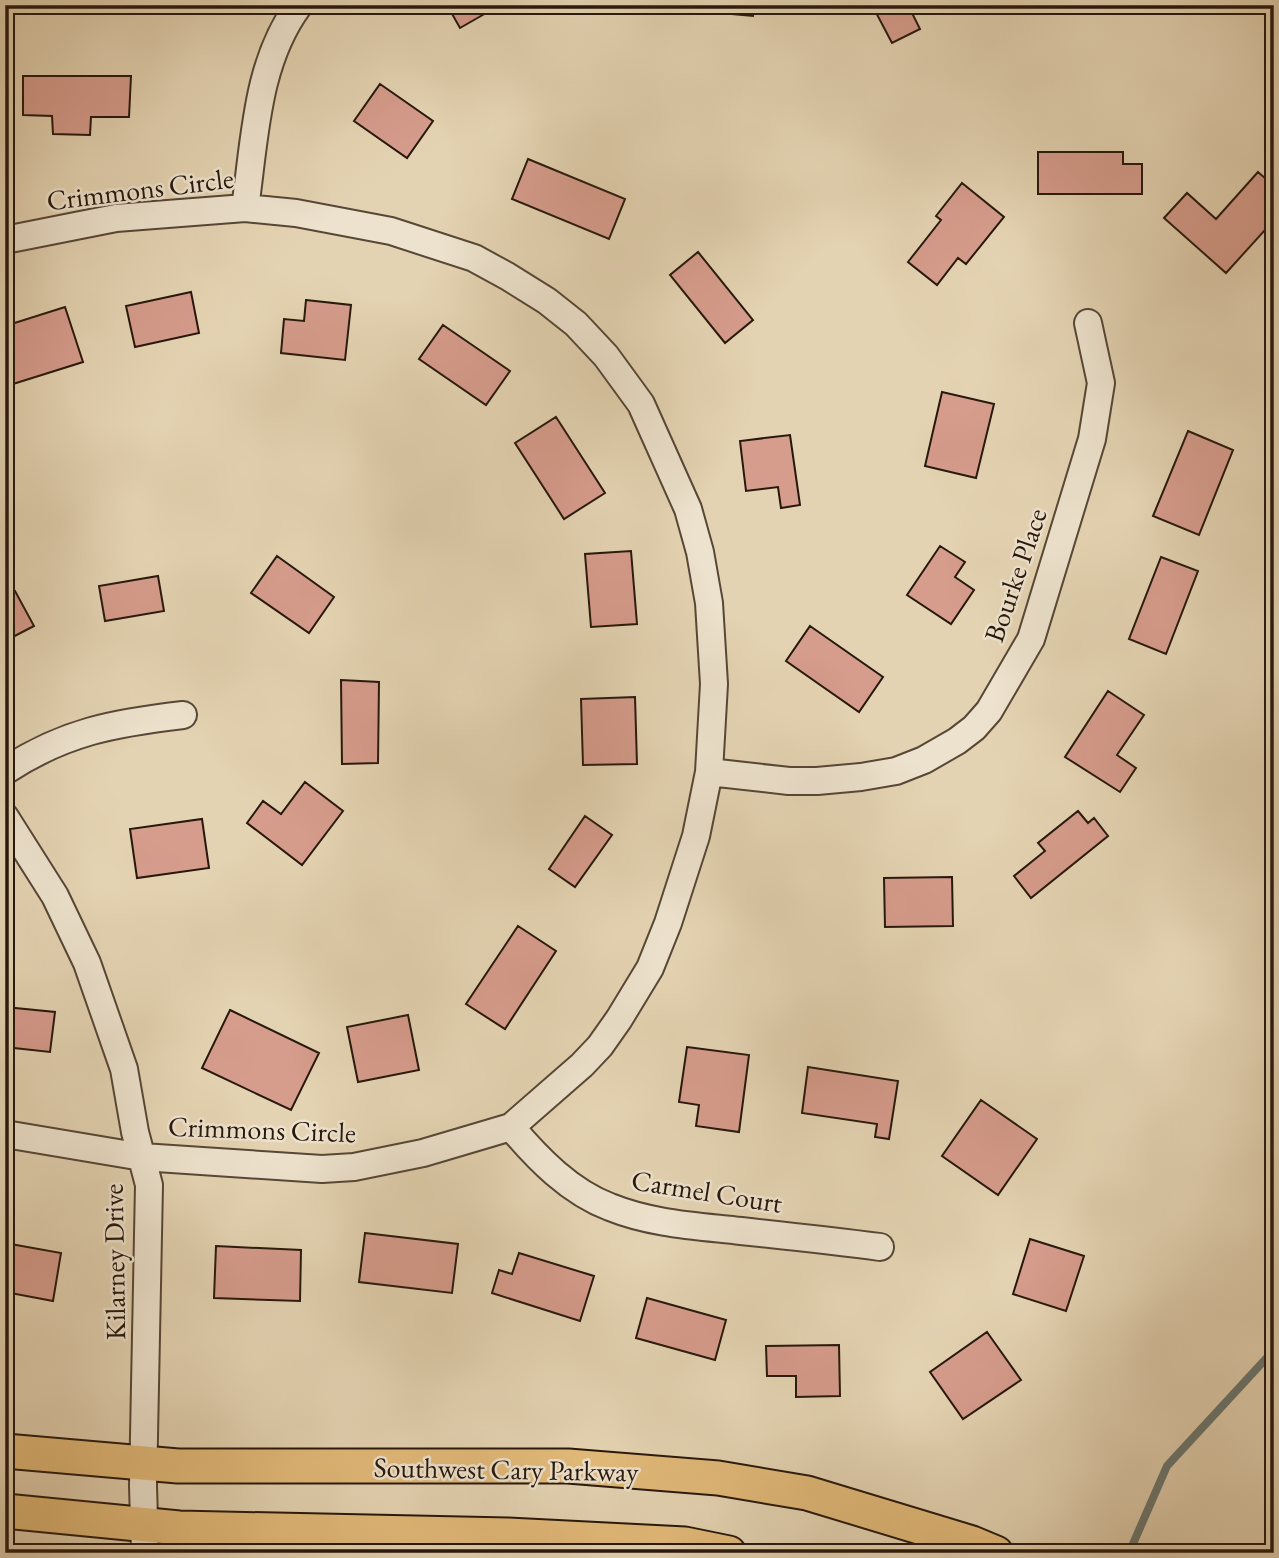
<svg xmlns="http://www.w3.org/2000/svg" width="1279" height="1558" viewBox="0 0 1279 1558" font-family="'EB Garamond',serif">
	<style>
		.lines { fill: none; stroke-linecap: round; stroke-linejoin: round }
		.stream { stroke: #6a7771; stroke-width: 8 }
		.building { fill: #d69c8c; stroke: #27180d; stroke-width: 2 }
		.minor-casing { stroke: #564736; stroke-width: 30 }
		.major-casing { stroke: #27180d; stroke-width: 37 }
		.minor { stroke: #ede2cd; stroke-width: 26 }
		.major { stroke: #e2ba79; stroke-width: 33 }
		.labels { text-anchor: middle; stroke-width: 5; stroke-linejoin: round; paint-order: stroke }
		.street-label { font-size: 28px; fill: #27180d; stroke: #ede2cd }
	</style>
	<rect width="100%" height="100%" fill="#e4d3b2"/>
	<filter id="stains"><feTurbulence type="fractalNoise" baseFrequency=".00286" numOctaves="4"/><feColorMatrix values="0 0 0 0 .2 0 0 0 0 .09 0 0 0 0 .02 0 0 0 .5 -.17"/></filter>
	<radialGradient id="worn" r=".72"><stop offset=".6" stop-color="#630" stop-opacity="0"/><stop offset="1" stop-color="#630" stop-opacity=".3"/></radialGradient>
	<g class="lines">
		<path class="stream" d="M1129 1553 1167 1466 1274 1350"/>
	</g>
	<path class="building" d="M447 5H500L460 28Z
		M721 5H754L753 16 721 13Z
		M872 5H923L911 11 920 29 892 43Z
		M23 76H131L129 117H91L90 135 53 134 52 116 23 115Z
		M380 84 433 121 407 158 354 121Z
		M1038 152H1123V164H1142V194H1038Z
		M528 159 625 199 609 239 512 199Z
		M1258 172 1274 186V220L1226 273 1164 218 1187 193 1216 219Z
		M962 183 1004 217 966 264 958 258 937 285 908 262 941 220 936 216Z
		M698 252 753 320 725 343 670 275Z
		M191 292 199 333 135 347 126 306Z
		M306 300 351 305 345 360 281 353 284 319 304 321Z
		M65 307 83 362 13 384 5 367V326Z
		M443 325 510 371 486 405 419 359Z
		M942 392 994 404 976 478 925 466Z
		M556 417 605 493 564 519 515 443Z
		M1188 431 1233 450 1199 535 1153 516Z
		M790 435 800 505 781 508 778 487 746 491 740 441Z
		M940 546 965 562 955 577 974 590 951 624 907 595Z
		M631 551 637 624 591 627 585 554Z
		M277 556 334 597 309 633 251 593Z
		M1161 557 1198 571 1166 654 1129 639Z
		M158 576 164 611 105 621 99 586Z
		M15 591 34 626 5 641V596Z
		M810 626 883 677 859 712 786 661Z
		M341 680 379 682 378 763 342 764Z
		M1108 691 1144 715 1117 755 1136 768 1120 792 1065 757Z
		M635 697 637 764 583 765 581 699Z
		M305 782 343 811 302 865 247 823 263 801 281 814Z
		M1078 811 1088 823 1094 818 1108 836 1031 898 1014 876 1045 851 1038 843Z
		M585 816 612 835 575 887 549 869Z
		M202 819 209 868 137 878 130 829Z
		M952 877 953 926 885 927 884 878Z
		M518 926 556 951 505 1029 466 1004Z
		M5 1007 55 1012 50 1052 5 1047Z
		M230 1010 319 1053 291 1110 202 1068Z
		M408 1015 419 1070 358 1082 347 1027Z
		M687 1047 749 1055 739 1132 696 1126 699 1105 679 1102Z
		M808 1067 898 1081 889 1139 875 1137 877 1124 802 1113Z
		M981 1100 1037 1139 998 1195 942 1156Z
		M365 1233 458 1244 452 1293 359 1282Z
		M1030 1239 1084 1256 1066 1311 1013 1294Z
		M5 1243 61 1253 53 1301 5 1292Z
		M216 1246 301 1250 300 1301 214 1298Z
		M519 1253 594 1276 580 1321 492 1293 499 1270 512 1274Z
		M647 1298 726 1320 715 1360 636 1338Z
		M987 1332 1021 1380 963 1419 930 1372Z
		M839 1345 840 1396 796 1397V1376H767L766 1346Z"/>
	<g class="lines">
		<defs>
			<path id="minor" d="M245 208C255 139 256 63 299 5
				M5 240 116 218 245 208 296 213 391 231 474 258 507 276 547 301 576 324 606 356 641 404 688 509 700 552 709 603 714 684 709 772 696 836 668 923 650 968 619 1019 600 1046 582 1065 511 1127 423 1153 354 1167 322 1169 142 1157 5 1134
				M5 771C64 732 114 723 183 715
				M709 772 789 781H817L861 777 896 771 924 760 957 741 974 728 989 711 1031 639 1092 439 1101 383 1088 323
				M5 817 55 896 87 963 124 1069 135 1132 149 1185 143 1486 145 1553
				M511 1127C538 1159 570 1192 610 1207 652 1224 697 1226 741 1231 788 1236 834 1241 880 1247"/>
			<path id="major" d="M5 1451 178 1466H568L718 1478 807 1493 972 1543 996 1553
				M5 1511 179 1528 508 1535 685 1544 729 1553"/>
		</defs>
		<use href="#minor" class="minor-casing"/>
		<use href="#major" class="major-casing"/>
		<use href="#minor" class="minor"/>
		<use href="#major" class="major"/>
	</g>
	<g class="labels">
		<g class="street-label">
			<text transform="translate(140 189) rotate(-7)" y="10">Crimmons Circle</text>
			<text transform="translate(1015 575) rotate(-71)" y="10">Bourke Place</text>
			<text transform="translate(262 1129) rotate(2)" y="10">Crimmons Circle</text>
			<text transform="translate(707 1191) rotate(9)" y="10">Carmel Court</text>
			<text transform="translate(114 1262) rotate(-91)" y="10">Kilarney Drive</text>
			<text transform="translate(506 1469) rotate(1)" y="10">Southwest Cary Parkway</text>
		</g>
	</g>
	<rect width="1279" height="1558" fill="none" stroke="#e4d3b2" stroke-width="28"/>
	<rect x="7" y="7" width="1265" height="1544" fill="none" stroke="#27180d" stroke-width="3.5"/>
	<rect x="14" y="14" width="1251" height="1530" fill="none" stroke="#27180d" stroke-width="2"/>
	<rect width="100%" height="100%" filter="url(#stains)"/>
	<rect width="100%" height="100%" fill="url(#worn)"/>
</svg>
